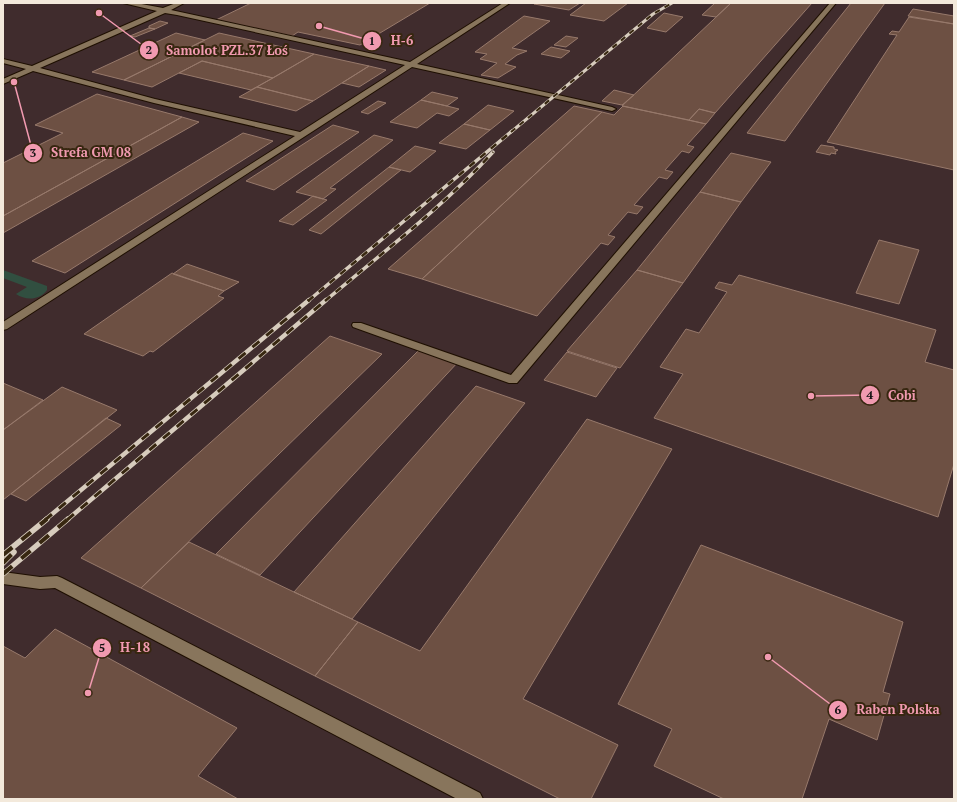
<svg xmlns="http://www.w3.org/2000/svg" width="957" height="802" viewBox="0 0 957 802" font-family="'PT Serif',serif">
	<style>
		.industrial { fill: #402c2d }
		.green { fill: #314f40 }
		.building { fill: #6d5043; stroke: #97796b }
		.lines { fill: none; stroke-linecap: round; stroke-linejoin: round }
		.lane-casing { stroke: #1e0f00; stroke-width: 2 }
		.lane { fill: #88755c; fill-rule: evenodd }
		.rail-far3-casing { stroke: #d7ccbd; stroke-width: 3 }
		.rail-far2-casing { stroke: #d7ccbd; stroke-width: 3.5 }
		.rail-far1-casing { stroke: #d7ccbd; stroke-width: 4.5 }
		.rail-casing { stroke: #d7ccbd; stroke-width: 5.5 }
		.rail-far3 { stroke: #372710; stroke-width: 2; stroke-dasharray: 5.5; stroke-linecap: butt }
		.rail-far2 { stroke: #372710; stroke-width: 2.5; stroke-dasharray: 7; stroke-linecap: butt }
		.rail-far1 { stroke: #372710; stroke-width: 3; stroke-dasharray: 9; stroke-linecap: butt }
		.rail { stroke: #372710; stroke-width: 4; stroke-dasharray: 12; stroke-linecap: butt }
		.leader { fill: none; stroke: #f19ab0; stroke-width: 1.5 }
		.callout-dot { fill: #f19ab0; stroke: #372710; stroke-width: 1.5 }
		.mark-label { font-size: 12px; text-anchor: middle; font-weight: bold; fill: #111 }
		.callout-label { font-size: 13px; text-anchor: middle; font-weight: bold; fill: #f19ab0; stroke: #372710; stroke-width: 4; stroke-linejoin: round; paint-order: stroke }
	</style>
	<rect width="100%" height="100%" fill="#372710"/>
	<path class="industrial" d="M3 3H954V799H3Z"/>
	<path class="green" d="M3 270 47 286V290C40 300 26 301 16 294L27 287 3 278Z"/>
	<path class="building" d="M251 3H430L360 45 298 32 292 36 216 20Z
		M536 3H580L569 10 534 4Z
		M586 3H628L604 21 570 15Z
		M715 3H731L716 17 702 15Z
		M731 3H812L715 113 699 109 689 120 622 106Z
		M851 3H885L785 141 747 133Z
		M913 9 954 16V24L908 16Z
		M664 13 683 17 666 32 647 28Z
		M524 16 550 21 512 48 527 51 517 55 505 64 516 67 498 78 481 75 497 63 480 59 487 54 475 52Z
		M909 17 954 24V170L827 142 897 35 889 34 892 31 899 32Z
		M160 21 168 23 155 29 149 28V26Z
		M149 28 155 29 135 37 130 36Z
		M176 33 205 40 124 80 92 72Z
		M219 33 314 54 273 78 202 61 152 87 124 80Z
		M566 36 578 38 566 47 554 45Z
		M551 47 570 51 561 58 541 54Z
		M314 54 369 66 313 101 257 87Z
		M202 61 273 78 251 90 179 73Z
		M369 66 386 70 359 87 342 83Z
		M257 87 313 101 296 111 239 97Z
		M614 90 634 95 622 105 602 101Z
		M432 92 458 98 447 106 421 100Z
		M97 94 182 117 3 216V163L63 133 35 125Z
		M421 100 447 106 459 109 449 116 437 113 417 128 390 122Z
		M378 101 386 103 368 114 361 112Z
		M488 105 514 111 490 130 464 124Z
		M574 106 602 112 422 279 388 269Z
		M623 106 706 124 687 145 694 147 689 153 682 151 665 170 673 172 667 179 659 177 634 205 643 207 637 214 628 212 608 235 615 237 608 245 601 243 537 316 422 279 602 112 614 115Z
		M699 109 715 113 706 124 689 120Z
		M182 117 199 122 3 233V216Z
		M464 124 490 130 466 149 439 143Z
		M333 125 359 132 274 190 246 181Z
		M243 133 273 141 65 273 32 261Z
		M374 135 393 140 330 188 336 189 323 199 296 192Z
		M821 145 834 147V149L838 150 835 152 836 154 831 153 830 155 816 152Z
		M415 146 436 151 410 172 389 167Z
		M731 153 771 162 741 202 700 192Z
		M389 167 401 170 321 234 309 230Z
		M700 192 741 202 683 283 637 270Z
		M313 196 327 200 293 225 279 221Z
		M879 240 919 250 899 304 856 293Z
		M187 264 239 282 224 291 173 274Z
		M637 270 683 283 620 368 567 351Z
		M172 273 224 291 218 296 224 298 153 352 150 351 143 356 84 334Z
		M739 275 936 330 925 362 954 370V464L938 517 654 418 683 374 660 367 686 329 699 333 727 292 715 288 719 282 732 285Z
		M330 336 382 354 141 588 81 558Z
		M421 348 459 361 260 575 216 554Z
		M567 352 617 368 596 397 544 380Z
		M3 383 43 400 3 430Z
		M476 386 525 403 352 619 294 592Z
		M62 387 117 410 3 500V430Z
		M106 418 121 425 26 501 11 494Z
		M587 419 672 449 523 699 618 745 591 799H560L315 676 358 622 420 651Z
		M189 542 294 592 358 622 315 676 141 588Z
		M701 545 903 622 883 692 890 694 877 740 829 719 802 799H724L654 766 672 729 618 704Z
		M55 629 237 728 198 776 238 799H3V646L25 658Z"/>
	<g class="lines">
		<defs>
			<path id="lane" d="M123 3H136L163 8 176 3H184L171 10 410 62 503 3H510L417 64 612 107 616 109 612 111 412 67 7 329 3 330V322L295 136 154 103 33 71 3 84V79L26 69 3 63V59L32 66 157 11ZM165 13 177 15 405 65 300 132 155 99 40 68Z
				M830 3H836L517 383H509L353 327 352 325 353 323H361L511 375Z
				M3 572 40 577 57 576 62 578 480 793 483 799H457L55 588 40 589 3 584Z"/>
		</defs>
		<use href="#lane" class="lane-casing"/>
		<use href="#lane" class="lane"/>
		<defs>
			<path id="rail-far3" d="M511 132 653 14 672 3"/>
			<path id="rail-far2" d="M308 301 512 131
				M325 301C382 253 443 207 493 152"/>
			<path id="rail-far1" d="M45 520 309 300
				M67 520 326 300"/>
			<path id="rail" d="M3 555 47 519
				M3 563 14 552
				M3 574 68 519"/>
		</defs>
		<use href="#rail-far3" class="rail-far3-casing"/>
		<use href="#rail-far2" class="rail-far2-casing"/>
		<use href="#rail-far1" class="rail-far1-casing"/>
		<use href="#rail" class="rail-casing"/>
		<use href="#rail-far3" class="rail-far3"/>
		<use href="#rail-far2" class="rail-far2"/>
		<use href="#rail-far1" class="rail-far1"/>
		<use href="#rail" class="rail"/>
	</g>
	<path class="leader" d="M319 26L372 41M99 13L149 50M14 82L33 153M811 396L870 395M88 693L102 648M768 657L838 710"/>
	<g class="callout-dot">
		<circle cx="319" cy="26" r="4"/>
		<circle cx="99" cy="13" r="4"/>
		<circle cx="14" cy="82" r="4"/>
		<circle cx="811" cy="396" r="4"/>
		<circle cx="88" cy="693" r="4"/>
		<circle cx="768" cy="657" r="4"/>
		<circle cx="372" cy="41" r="10"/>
		<circle cx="149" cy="50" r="10"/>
		<circle cx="33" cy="153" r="10"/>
		<circle cx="870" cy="395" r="10"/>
		<circle cx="102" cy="648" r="10"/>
		<circle cx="838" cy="710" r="10"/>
	</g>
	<g class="mark-label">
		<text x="372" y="45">1</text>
		<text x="149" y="54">2</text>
		<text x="33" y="157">3</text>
		<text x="870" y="399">4</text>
		<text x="102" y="652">5</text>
		<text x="838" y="714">6</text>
	</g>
	<g class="callout-label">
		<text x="402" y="45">H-6</text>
		<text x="227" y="55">Samolot PZL.37 Łoś</text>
		<text x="91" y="157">Strefa GM 08</text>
		<text x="902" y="400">Cobi</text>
		<text x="135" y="652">H-18</text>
		<text x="898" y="714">Raben Polska</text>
	</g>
	<rect width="957" height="802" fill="none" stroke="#f3e9db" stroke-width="8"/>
</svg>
